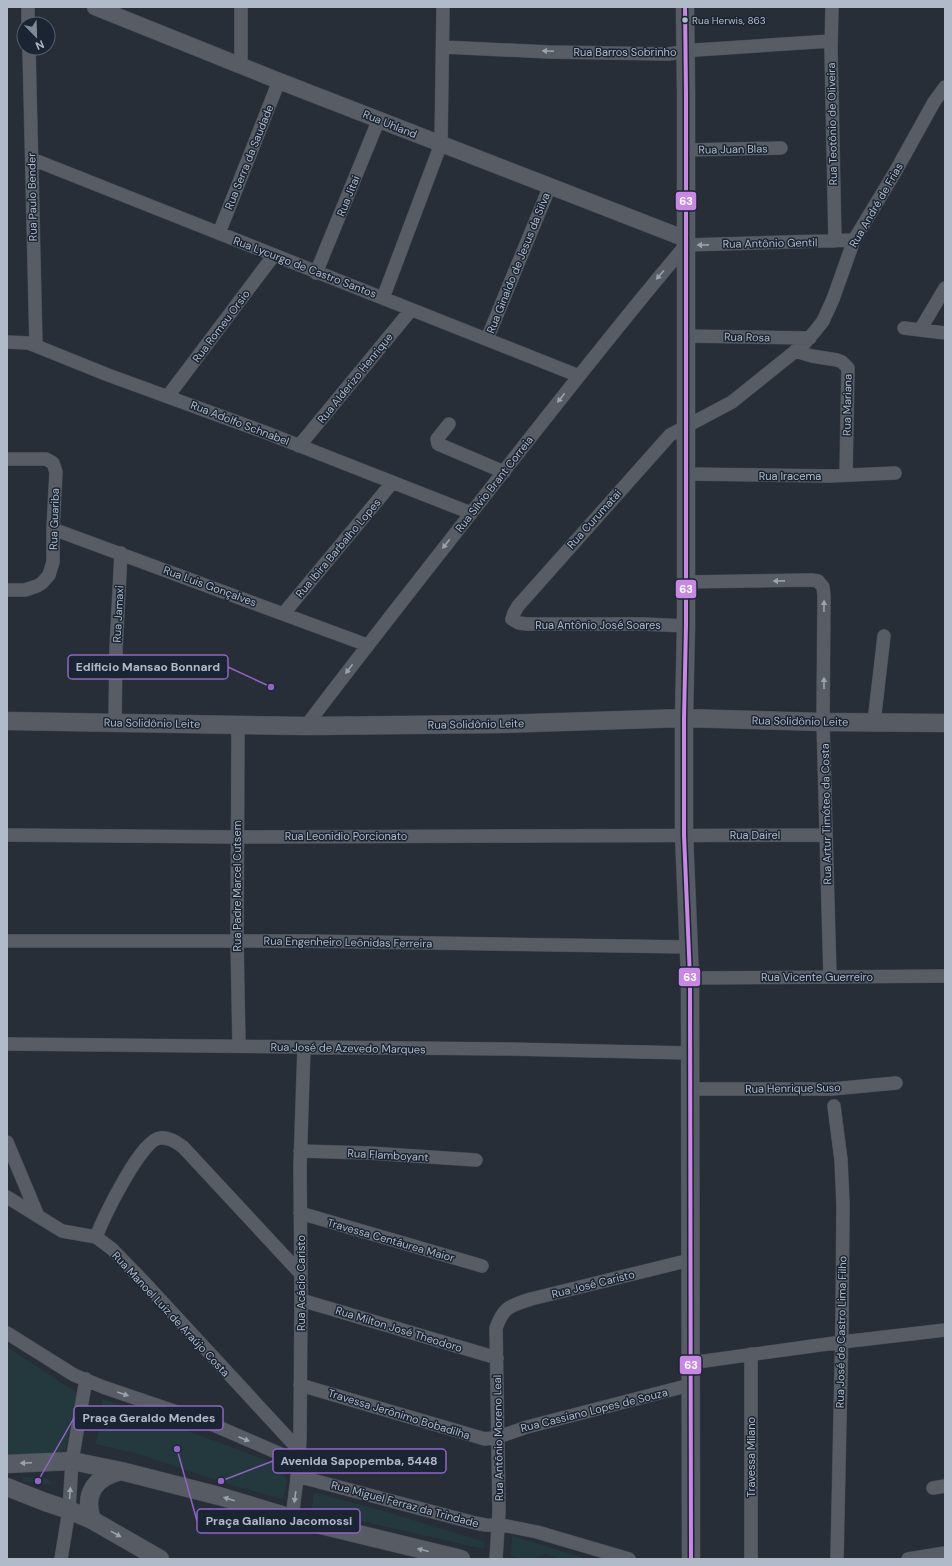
<svg xmlns="http://www.w3.org/2000/svg" width="952" height="1566" viewBox="0 0 952 1566" font-family="'DM Sans',sans-serif">
	<style>
		.green { fill: #24393e }
		.lines { fill: none; stroke-linecap: round; stroke-linejoin: round }
		.minor-casing { stroke: #444951; stroke-width: 14 }
		.tertiary-casing { stroke: #444951; stroke-width: 17 }
		.secondary-casing { stroke: #444951; stroke-width: 19 }
		.minor { stroke: #585d65; stroke-width: 13 }
		.tertiary { stroke: #585d65; stroke-width: 16 }
		.secondary { stroke: #575b63; stroke-width: 18 }
		.bus-1-casing { stroke: #1b2432; stroke-width: 7 }
		.bus-1 { stroke: #c787e3; stroke-width: 4 }
		.oneway { fill: #9ba3b0 }
		.oneway2 { fill: #9aa2b0 }
		.bus-dot { fill: #b1bac9; stroke: #1b2432; stroke-width: 1.5 }
		.labels { text-anchor: middle; stroke-width: 3; stroke-linejoin: round; paint-order: stroke }
		.bus-label { font-size: 10px; fill: #b1bac9; stroke: #1b2432; text-anchor: start }
		.street-label { font-size: 11px; fill: #b1bac9; stroke: #1b2432 }
		.leader { fill: none; stroke: #9165c3; stroke-width: 1.5 }
		.callout-dot { fill: #9165c3; stroke: #1b2432; stroke-width: 1.5 }
		.callout { fill: #1b2432; stroke: #9165c3; stroke-width: 1.5 }
		.callout-label { font-size: 12px; text-anchor: middle; font-weight: bold; fill: #b1bac9 }
		.line-badge { stroke: #1b2432; stroke-width: 1.5 }
		.badge-label { font-size: 11px; text-anchor: middle; font-weight: bold; fill: #fff }
	</style>
	<rect width="100%" height="100%" fill="#272e38"/>
	<path class="green" d="M7 1347 77 1393 66 1448 58 1455 7 1458Z
		M103 1399 276 1464 280 1467 287 1481 283 1499 238 1487 135 1453 96 1444Z
		M23 1477 49 1479 52 1485 23 1481Z
		M316 1493 380 1510 478 1540 484 1542V1549L313 1510 312 1507 313 1496Z
		M512 1536 516 1537 587 1559H562L545 1554C531 1561 525 1559 511 1556Z"/>
	<g class="lines">
		<defs>
			<path id="minor" d="M28 7V24
				M832 7 831 49 835 241
				M443 47 549 52 668 54 696 50 831 41
				M29 48 36 346
				M241 66V7
				M686 150 781 148
				M32 159 579 376
				M219 233 279 81
				M316 273 379 119
				M383 298 441 144 443 7
				M904 328 945 333
				M920 330 945 288
				M685 336 810 338
				M487 339 550 186
				M7 342 28 343 36 346 108 375 267 433 471 513
				M795 351 812 356 837 360 842 362 848 368 846 474
				M168 396 274 255
				M449 424 437 439 438 444 504 472
				M299 446 411 310
				M7 459H46L53 463 56 472 53 529V562L49 575 42 583 37 586 25 590H7
				M685 474 829 476 895 473
				M53 529 367 645
				M685 582 811 580 818 581 823 587 824 596 823 722 830 977
				M284 613 392 483
				M686 626 644 624H527L519 623 512 619 514 613 518 606 670 435 732 402 803 345 816 330 823 321 833 299 854 240 894 174 934 102 945 87
				M115 722 116 649 121 553
				M874 722 884 636
				M238 725 237 941 239 1046
				M306 726C371 640 438 556 504 471 564 395 623 319 686 245L854 240
				M7 835 237 837 826 835
				M7 941H306L689 947
				M690 978 945 976
				M7 1044 508 1049 689 1053
				M690 1089H832L896 1083
				M834 1106 841 1160 843 1204 842 1324 837 1559
				M7 1142 38 1216
				M300 1151 369 1153 476 1160
				M7 1197 62 1231 96 1237 112 1249 143 1281 299 1450
				M300 1213 482 1266
				M96 1237C103 1219 141 1139 160 1138 169 1137 176 1142 183 1147L301 1274
				M301 1300 497 1358
				M7 1333 74 1375 103 1387 209 1423 299 1462
				M751 1354V1559
				M690 1363 842 1342 945 1330
				M300 1385 485 1439 498 1437 527 1427 690 1385
				M297 1476 475 1523 486 1525 507 1526 537 1532 629 1559
				M933 1488 945 1486
				M292 1518 299 1462 300 1436 301 1300 300 1166 304 1047
				M61 1559 69 1510 72 1461 86 1379
				M496 1559 499 1512 496 1328C504 1306 510 1306 531 1299L690 1260
				M908 1559 945 1553"/>
			<path id="tertiary" d="M95 7 279 81 686 239"/>
			<path id="secondary" d="M685 7 686 93V626L684 718V835L690 978 691 1559
				M7 721 306 726 499 724 684 718 823 722 945 723
				M7 1464 72 1461 121 1471 219 1496 292 1518 461 1559
				M7 1487 45 1502 69 1510 92 1520 160 1559
				M92 1520C83 1494 95 1477 121 1471"/>
		</defs>
		<use href="#minor" class="minor-casing"/>
		<use href="#tertiary" class="tertiary-casing"/>
		<use href="#secondary" class="secondary-casing"/>
		<use href="#minor" class="minor"/>
		<use href="#tertiary" class="tertiary"/>
		<use href="#secondary" class="secondary"/>
		<defs>
			<path id="bus-1" d="M685 7 686 93V626L684 718V835L690 978 691 1559"/>
		</defs>
		<use href="#bus-1" class="bus-1-casing"/>
		<use href="#bus-1" class="bus-1"/>
	</g>
	<defs><path id="oneway-solid" d="M-6-.8H1V-3.2L6.5 0L1 3.2V.8H-6Z"/></defs>
	<g class="oneway">
		<use href="#oneway-solid" transform="translate(548 51) rotate(-178)"/>
		<use href="#oneway-solid" transform="translate(703 245) rotate(179)"/>
		<use href="#oneway-solid" transform="translate(660 275) rotate(131)"/>
		<use href="#oneway-solid" transform="translate(561 398) rotate(128)"/>
		<use href="#oneway-solid" transform="translate(446 544) rotate(128)"/>
		<use href="#oneway-solid" transform="translate(779 581) rotate(179)"/>
		<use href="#oneway-solid" transform="translate(824 606) rotate(-89)"/>
		<use href="#oneway-solid" transform="translate(349 669) rotate(127)"/>
		<use href="#oneway-solid" transform="translate(824 683) rotate(-90)"/>
		<use href="#oneway-solid" transform="translate(123 1394) rotate(19)"/>
		<use href="#oneway-solid" transform="translate(244 1439) rotate(23)"/>
		<use href="#oneway-solid" transform="translate(70 1493) rotate(-86)"/>
		<use href="#oneway-solid" transform="translate(295 1497) rotate(98)"/>
	</g>
	<g class="oneway2">
		<use href="#oneway-solid" transform="translate(26 1463) rotate(177)"/>
		<use href="#oneway-solid" transform="translate(229 1499) rotate(-163)"/>
		<use href="#oneway-solid" transform="translate(116 1534) rotate(29)"/>
		<use href="#oneway-solid" transform="translate(423 1550) rotate(-166)"/>
	</g>
	<circle class="bus-dot" cx="685" cy="20" r="3.5"/>
	<g class="labels">
		<g class="bus-label">
			<text x="692" y="24">Rua Herwis, 863</text>
		</g>
		<g class="street-label">
			<text x="625" y="56">Rua Barros Sobrinho</text>
			<text transform="translate(390 124) rotate(22)" y="4">Rua Uhland</text>
			<text transform="translate(832 124) rotate(-91)" y="4">Rua Teotônio de Oliveira</text>
			<text transform="translate(733 149) rotate(-1)" y="4">Rua Juan Blas</text>
			<text transform="translate(249 157) rotate(-68)" y="4">Rua Serra da Saudade</text>
			<text transform="translate(348 196) rotate(-68)" y="4">Rua Jitai</text>
			<text transform="translate(32 197) rotate(-91)" y="4">Rua Paulo Bender</text>
			<text transform="translate(876 205) rotate(-60)" y="4">Rua André de Frias</text>
			<text transform="translate(770 243) rotate(-1)" y="4">Rua Antônio Gentil</text>
			<text transform="translate(518 263) rotate(-68)" y="4">Rua Ginaldo de Jesus da Silva</text>
			<text transform="translate(305 267) rotate(21)" y="4">Rua Lycurgo de Castro Santos</text>
			<text transform="translate(221 326) rotate(-53)" y="4">Rua Romeu Orsio</text>
			<text transform="translate(747 337) rotate(1)" y="4">Rua Rosa</text>
			<text transform="translate(355 378) rotate(-51)" y="4">Rua Alderizo Henrique</text>
			<text transform="translate(847 405) rotate(-89)" y="4">Rua Mariana</text>
			<text transform="translate(240 423) rotate(21)" y="4">Rua Adolfo Schnabel</text>
			<text x="790" y="480">Rua Iracema</text>
			<text transform="translate(494 484) rotate(-52)" y="4">Rua Sílvio Brant Correia</text>
			<text transform="translate(54 519) rotate(-88)" y="4">Rua Guariba</text>
			<text transform="translate(594 519) rotate(-48)" y="4">Rua Curumatai</text>
			<text transform="translate(338 548) rotate(-50)" y="4">Rua Ibira Barbalho Lopes</text>
			<text transform="translate(210 586) rotate(20)" y="4">Rua Luis Gonçalves</text>
			<text transform="translate(118 614) rotate(-87)" y="4">Rua Jamaxi</text>
			<text x="598" y="629">Rua Antônio José Soares</text>
			<text transform="translate(800 721) rotate(1)" y="4">Rua Solidônio Leite</text>
			<text transform="translate(152 723) rotate(1)" y="4">Rua Solidônio Leite</text>
			<text transform="translate(476 724) rotate(-1)" y="4">Rua Solidônio Leite</text>
			<text transform="translate(826 814) rotate(-91)" y="4">Rua Artur Timóteo da Costa</text>
			<text x="755" y="839">Rua Dairel</text>
			<text x="346" y="840">Rua Leonidio Porcionato</text>
			<text transform="translate(237 886) rotate(-90)" y="4">Rua Padre Marcel Cutsem</text>
			<text transform="translate(348 942) rotate(1)" y="4">Rua Engenheiro Leônidas Ferreira</text>
			<text x="817" y="981">Rua Vicente Guerreiro</text>
			<text transform="translate(348 1048) rotate(1)" y="4">Rua José de Azevedo Marques</text>
			<text transform="translate(793 1088) rotate(-1)" y="4">Rua Henrique Suso</text>
			<text transform="translate(388 1155) rotate(3)" y="4">Rua Flamboyant</text>
			<text transform="translate(391 1240) rotate(16)" y="4">Travessa Centáurea Maior</text>
			<text transform="translate(301 1283) rotate(-90)" y="4">Rua Acácio Caristo</text>
			<text transform="translate(593 1284) rotate(-14)" y="4">Rua José Caristo</text>
			<text transform="translate(171 1314) rotate(47)" y="4">Rua Manoel Luiz de Araújo Costa</text>
			<text transform="translate(399 1329) rotate(17)" y="4">Rua Milton José Theodoro</text>
			<text transform="translate(841 1332) rotate(-89)" y="4">Rua José de Castro Lima Filho</text>
			<text transform="translate(594 1410) rotate(-14)" y="4">Rua Cassiano Lopes de Souza</text>
			<text transform="translate(399 1414) rotate(17)" y="4">Travessa Jerônimo Bobadilha</text>
			<text transform="translate(498 1438) rotate(-91)" y="4">Rua Antônio Moreno Leal</text>
			<text transform="translate(751 1457) rotate(-90)" y="4">Travessa Milano</text>
			<text transform="translate(405 1504) rotate(15)" y="4">Rua Miguel Ferraz da Trindade</text>
		</g>
	</g>
	<path class="leader" d="M271 687L228 667M38 1481L74 1418M221 1481L273 1461M177 1449L197 1521"/>
	<g class="callout-dot">
		<circle cx="271" cy="687" r="4"/>
		<circle cx="38" cy="1481" r="4"/>
		<circle cx="221" cy="1481" r="4"/>
		<circle cx="177" cy="1449" r="4"/>
	</g>
	<g class="callout">
		<rect x="68" y="655" width="160" height="24" rx="4"/>
		<rect x="74" y="1406" width="149" height="24" rx="4"/>
		<rect x="273" y="1449" width="173" height="24" rx="4"/>
		<rect x="197" y="1509" width="163" height="24" rx="4"/>
	</g>
	<g class="callout-label">
		<text x="148" y="671">Edificio Mansao Bonnard</text>
		<text x="149" y="1422">Praça Geraldo Mendes</text>
		<text x="359" y="1465">Avenida Sapopemba, 5448</text>
		<text x="279" y="1525">Praça Galiano Jacomossi</text>
	</g>
	<g class="line-badge">
		<rect x="675" y="191" width="22" height="20" rx="4" fill="#c787e3"/>
		<rect x="675" y="579" width="22" height="20" rx="4" fill="#c787e3"/>
		<rect x="678" y="967" width="23" height="20" rx="4" fill="#c787e3"/>
		<rect x="679" y="1355" width="23" height="20" rx="4" fill="#c787e3"/>
	</g>
	<g class="badge-label">
		<text x="686" y="205">63</text>
		<text x="686" y="593">63</text>
		<text x="690" y="981">63</text>
		<text x="691" y="1369">63</text>
	</g>
	<rect width="952" height="1566" fill="none" stroke="#b1bac9" stroke-width="16"/>
	<g transform="translate(36 36) rotate(157)"><circle r="19" fill="#1b2432" stroke="#57606e"/>
	<path d="M0-3L7 15L0 10L-7 15Z" fill="#818996"/>
	<text y="-6" font-size="11" font-weight="bold" text-anchor="middle" fill="#b1bac9">N</text>
	</g>
</svg>
